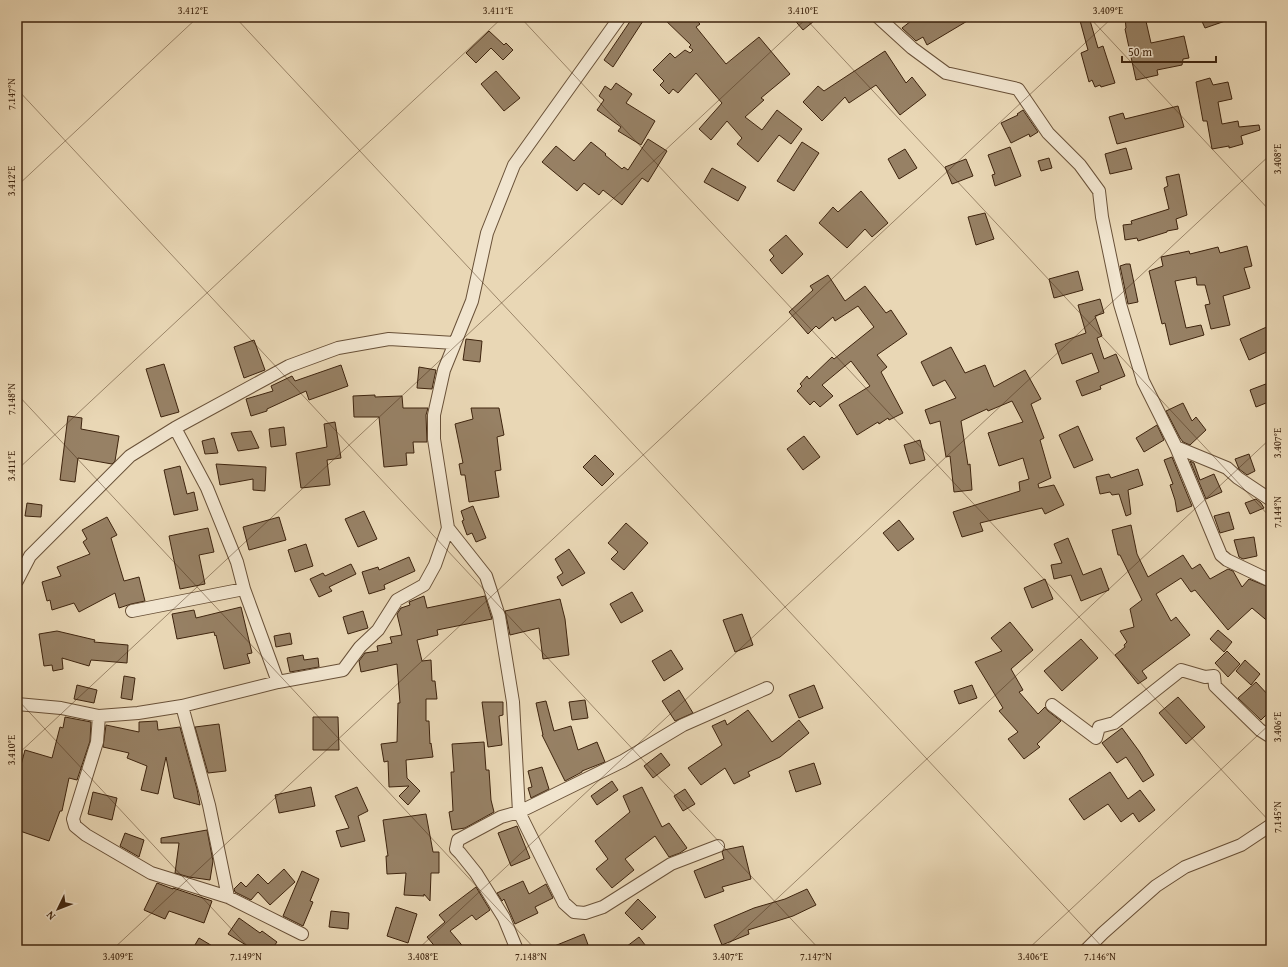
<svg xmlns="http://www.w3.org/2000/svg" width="1288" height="967" viewBox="0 0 1288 967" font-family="'Gentium Book Plus',serif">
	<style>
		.building { fill: #978165; stroke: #3e240e }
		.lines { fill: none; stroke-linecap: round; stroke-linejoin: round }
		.street-casing { stroke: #695138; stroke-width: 14 }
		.street { stroke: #f1e5cf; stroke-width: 12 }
		.ticks { fill: none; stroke: #3e240e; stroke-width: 1; stroke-opacity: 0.45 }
		.neatline { fill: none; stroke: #3e240e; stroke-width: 1.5 }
		.ticks-label { font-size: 10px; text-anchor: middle; fill: #3e240e }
	</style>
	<rect width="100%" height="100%" fill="#e9d7b5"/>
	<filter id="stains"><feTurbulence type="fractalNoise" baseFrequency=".005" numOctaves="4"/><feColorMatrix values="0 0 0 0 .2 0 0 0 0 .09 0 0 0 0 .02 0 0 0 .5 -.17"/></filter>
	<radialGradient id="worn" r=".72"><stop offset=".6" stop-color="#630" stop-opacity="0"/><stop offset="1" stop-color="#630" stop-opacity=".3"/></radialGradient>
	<path class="building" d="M633 17H637L643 21 613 67 604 60Z
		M662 17H693L700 24 696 27 726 64 759 37 790 74 761 98 764 100 745 117 762 130 777 110 802 129 791 144 779 135 758 162 737 144 742 138 727 121 711 140 699 129 722 103 696 73 678 93 673 89 669 94 660 85 664 81 653 70 670 53 675 58 685 50 690 53 693 50 689 47 691 45Z
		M792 17H819L803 30Z
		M908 17H974L927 45 923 37 916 41 902 28 911 21Z
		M1079 17H1089L1098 48 1103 46 1115 83 1101 87 1100 85 1095 87 1092 80 1089 82 1081 53 1088 50Z
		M1125 17H1145L1151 43 1184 36 1189 58 1183 59 1182 65 1157 70 1158 75 1136 80 1125 29 1126 28Z
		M1200 17H1231V19L1205 28Z
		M489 31 504 45 506 43 513 50 503 60 491 48 476 63 466 53Z
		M885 51 906 83 912 77 926 95 900 115 876 85 849 103 845 97 822 121 803 102 818 86 824 91Z
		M496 71 520 98 504 111 481 84Z
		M1210 78 1213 85 1228 82 1232 99 1218 102 1222 124 1238 121 1239 127 1259 125 1260 130 1241 136 1243 144 1229 148V146L1212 149 1207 121H1203L1196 82Z
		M616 83 632 94 626 103 655 121 641 145 618 131 621 127 597 110 604 100 599 96 605 86 611 90Z
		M1178 106 1184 127 1117 144 1109 117 1123 113 1125 119Z
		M1023 110 1038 132 1030 137 1029 134 1011 143 1001 123 1018 115 1017 114Z
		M648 139 667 151 648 182 642 178 622 205 603 190 599 195 584 183 577 191 542 162 556 146 574 161 591 142 606 154 605 155 622 169 624 167 628 170Z
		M802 142 819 153 794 191 777 181Z
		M1010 147 1021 176 995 186 992 175 995 174 988 155Z
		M1126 148 1132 169 1110 174 1105 154Z
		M905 149 917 168 899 179 888 159Z
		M1049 158 1052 168 1041 171 1038 161Z
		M966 159 973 176 952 184 945 167Z
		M712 168 746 187 738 201 704 182Z
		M1179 174 1187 215 1176 219 1178 229 1167 231V232L1138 241 1137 238 1125 240 1123 225 1132 224 1131 221 1169 209 1164 188 1168 186 1166 177Z
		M861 191 888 223 872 237 865 229 847 248 819 223 833 207 838 212Z
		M985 213 994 239 976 245 968 217Z
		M786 235 803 254 782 274 770 260 774 256 769 250Z
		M1247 246 1252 266 1244 268 1250 288 1223 296 1230 325 1211 329 1205 305 1210 304 1205 285H1197L1196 277 1175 281 1186 328 1201 325 1204 335 1170 345 1165 323 1162 324 1149 271 1163 266 1161 257 1189 251 1190 254 1218 247 1220 253Z
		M1126 264H1130L1138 302 1128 304 1120 266Z
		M1078 271 1083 290 1054 298 1049 279Z
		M828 275 845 301 865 286 886 313 891 310 907 334 877 355 887 367 881 372 903 413 889 420 888 418 879 424 878 422 857 435 839 405 870 386 851 361 822 385 833 396 820 407 814 401 810 405 797 391 802 386 800 384 807 376 809 379 832 357 834 359 874 327 858 306 835 321 833 317 819 329 816 326 808 334 789 312 813 290 810 286Z
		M1100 299 1104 313 1095 316 1102 336 1097 338 1104 359 1116 354 1125 376 1100 386 1101 389 1082 396 1076 381 1099 372 1092 353 1062 364 1055 344 1086 333 1078 305Z
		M1271 325V350L1249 360 1240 339Z
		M466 339 482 341 480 362 463 360Z
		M254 340 265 370 244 378 234 347Z
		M951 347 965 373 985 365 994 387 1025 370 1041 399 1031 404 1044 438 1040 440 1051 478 1038 484 1039 488 1054 485 1064 505 1045 514 1042 508 980 523 983 531 962 537 953 512 1020 491 1019 482 1029 479 1023 458 999 466 988 433 1023 422 1012 401 988 411 987 409 961 421 968 465 970 464 972 490 954 492 950 456 946 457 940 421 930 424 925 410 956 398 945 380 933 386 921 362Z
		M164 364 179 412 161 417 146 369Z
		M341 365 348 386 309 400 306 391 267 409V411L251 416 246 399 273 391 271 386 292 376 295 381Z
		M419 367 436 370 432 389 417 388Z
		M1271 382V401L1256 407 1250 390Z
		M375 395V397L402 396 403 408H428L426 415 427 442H413L414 453H406L407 465 384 467 379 417H354L353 396Z
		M1183 403 1192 421 1196 417 1206 430 1190 445 1183 442 1180 438 1166 411Z
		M471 408H499L504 435 497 437 501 470 495 471 499 497 469 502 465 475H461L459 464 463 463 455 424 473 419Z
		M68 416 82 418 81 429 119 436 115 461 112 464 78 458 75 482 60 480Z
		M335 422 341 458 327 460 330 485 301 488 296 453 327 447 324 424Z
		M1157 425 1164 440 1144 452 1136 438Z
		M1078 426 1093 460 1074 468 1059 435Z
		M284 427 286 445 271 447 269 429Z
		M251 431 259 448 238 451 231 433Z
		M804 436 820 457 803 470 787 449Z
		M214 438 218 453 205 454 202 441Z
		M920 440 925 460 910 464 904 445Z
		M1249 454 1255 471 1247 475 1239 469 1235 459Z
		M595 455 614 474 602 486 583 467Z
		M1172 457 1192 506 1177 512 1175 500 1170 485 1173 484 1164 460Z
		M1190 461 1194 463 1200 480 1214 474 1222 492 1206 499Z
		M216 464 266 467 265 491 253 490V479L220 485Z
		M180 466 187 494 194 492 198 510 174 515 164 470Z
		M1138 469 1143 485 1128 490 1131 514 1126 516 1119 494 1112 495 1110 492 1100 494 1096 477 1109 474 1111 478Z
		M1256 499 1261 503 1264 508 1250 514 1245 503Z
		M27 503 42 505 41 517 25 516Z
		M473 506 486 538 476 542 472 533 467 535 462 521 464 520 461 511Z
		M364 511 377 539 358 547 345 519Z
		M1229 512 1234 529 1220 533 1214 516Z
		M107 517 117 535 111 538 124 581 139 577 145 601 131 604 119 608 115 593 79 612 74 603 52 610 50 600 47 601 42 582 61 576 57 567 90 554 83 542 87 539 82 530Z
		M279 517 286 540 249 550 243 527Z
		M899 520 914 539 898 551 883 533Z
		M626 523 648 543 624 570 611 559 618 552 608 543Z
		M1131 525 1137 554 1148 577 1183 555 1192 569 1200 564 1210 579 1228 569 1233 571 1242 587 1249 579 1271 588V624L1252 608 1228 630 1195 590 1191 592 1181 578 1156 594 1171 621 1176 617 1190 635 1142 671 1147 678 1138 684 1115 655 1125 647 1124 645 1127 642 1120 631 1134 627 1130 609 1142 600 1120 555H1118L1112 530Z
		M208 528 214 552 199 555 205 584 180 589 169 536Z
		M1254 537 1257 556 1243 559 1239 557 1234 540Z
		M1068 538 1083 575 1101 568 1109 590 1081 601 1071 575 1054 579 1051 565 1062 563 1054 544Z
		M306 544 313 566 295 572 288 550Z
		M569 549 585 573 562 586 557 577 563 573 555 559Z
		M409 557 415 571 384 585 385 589 369 594 362 572 378 567 379 570Z
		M351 564 356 574 329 587 332 591 319 597 310 579 323 573 325 576Z
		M1045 579 1053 599 1032 608 1024 588Z
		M632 592 643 611 621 623 610 604Z
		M424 596 427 608 485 596 492 619 437 630 438 635 417 640 422 661 431 660 432 681H435L437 699H426V721H429L430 744 431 743 433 757 406 760 407 778 420 791 408 805 399 796 409 786 389 787 388 761 384 762 381 744 397 742 398 703H400L397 664 361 672 359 661 365 653 378 651 377 646 392 643 390 637 402 635 397 614 401 608 410 605 409 602Z
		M560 599 565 619 569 655 543 659 539 628 510 635 505 611Z
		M241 607 252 653 247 654 250 663 224 669 216 635 215 636 214 632 177 639 172 614 194 610 196 618Z
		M363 611 368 628 348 634 343 617Z
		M742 614 753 645 735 652 723 620Z
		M1010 622 1033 650 1011 669 1023 690 1019 692 1038 714 1045 707 1048 711 1061 721 1037 744 1040 747 1024 759 1008 739 1018 732 999 711 1003 708 975 662 1002 651 991 638Z
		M1218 630 1232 642 1224 652 1210 639Z
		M57 631 95 640 94 642 128 645 127 663 91 660 89 666 62 658 63 669 53 671 52 665 44 666 39 634Z
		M290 633 292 644 276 647 274 636Z
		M1081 639 1098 658 1062 691 1044 671Z
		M671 650 683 669 664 681 652 661Z
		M1227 651 1240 664 1228 677 1215 663Z
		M303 655 304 660 318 658 319 667 290 672 287 658Z
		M1245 660 1260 674 1251 685 1236 671Z
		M124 676 135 678 132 700 121 698Z
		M1256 682 1271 698V710L1261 720 1238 698Z
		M77 685 97 690 94 703 74 699Z
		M814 685 823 708 799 718 789 695Z
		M972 685 977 698 959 704 954 691Z
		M679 690 693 713 675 721 662 701Z
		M1178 697 1205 727 1186 744 1159 713Z
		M585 700 588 718 572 720 569 702Z
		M546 701 554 731 571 726 578 750 597 742 605 762 582 771V772L565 781 542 735H543L536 703Z
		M482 702H503V715L499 716 502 745 488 747Z
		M748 710 772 742 799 720 809 733 780 757 748 772 750 776 734 784 725 768 701 785 688 768 722 745 712 726 725 720 727 725Z
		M65 717 91 722 90 741 77 780 69 778 62 811H60L49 841 17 830V816L21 799 17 798V780L25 750 52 758 60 727 63 728Z
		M313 717H338L339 750H313Z
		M157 721 158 730 180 727 197 789 200 805 174 798 166 757 158 794 141 790 147 766 127 758 129 753 103 747 106 725 139 732V722Z
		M219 724 226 771 208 773 195 727Z
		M1122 728 1139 751 1154 775 1143 782 1126 757 1117 763 1102 743Z
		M484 742 486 770H489L491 800 494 812 465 828 452 830 449 812 453 811 451 772H454L452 744Z
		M661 753 670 765 653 778 644 766Z
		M814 763 821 784 796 792 789 771Z
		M542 767 549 789 531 798 528 788 532 787 528 771Z
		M1110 772 1128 799 1140 790 1155 810 1139 822 1133 813 1121 822 1108 804 1084 820 1069 799Z
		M612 781 618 790 597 805 591 796Z
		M311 787 315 806 279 813 275 795Z
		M357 787 368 811 358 816 365 841 341 847 336 831 349 828 335 796Z
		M642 787 662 827 669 823 687 848 680 853 669 857 655 836 625 859 634 870 612 888 596 869 608 859 595 841 630 812 623 796Z
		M685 789 695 804 683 811 674 796Z
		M93 792 117 798 112 820 88 814Z
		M426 814 433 852H439V873H431L430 901 424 894V896L404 895 406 873 387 874 386 856H388L383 820Z
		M517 826 530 858 511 866 498 833Z
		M207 830 213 861 210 880 189 877 175 873 179 843H161V838Z
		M125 833 144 840 139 857 120 846Z
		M743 846 751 879 722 887 724 891 705 898 694 871 724 859 722 852 724 850Z
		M284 869 295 882 270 905 258 892 251 900 235 892 234 889 241 882 246 887 258 874 268 884Z
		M302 871 319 879 310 901 313 902 303 926 283 916Z
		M523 881 529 894 546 884 553 898 535 907 538 913 515 924 504 899 502 901 497 893Z
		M157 883 173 889V888L212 901 204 923 169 911 165 919 144 910Z
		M476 887 490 910 476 920 472 915 450 931 466 950H438L427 937 445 922 439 915Z
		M807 889 816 905 793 916 748 930 749 934 722 945 714 925 754 908 785 899Z
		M638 899 656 917 642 930 625 913Z
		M396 907 417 914 408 943 387 936Z
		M331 911 349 913 348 929 329 927Z
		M239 918 260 933 262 931 277 942 271 950H254L228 934Z
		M584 934 590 950H547V949Z
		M639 937 649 950H622Z
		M199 938 219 950H192Z"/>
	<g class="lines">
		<defs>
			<path id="street" d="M878 17 912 48 946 73 1018 89 1048 133 1080 165 1099 191 1102 217 1120 304 1143 381 1176 447 1221 555 1227 560 1271 581
				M175 428 207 488 237 562 244 589 278 682
				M1176 447 1227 468 1238 478 1271 500
				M448 528 486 576 499 616 513 702 519 812 564 903 574 912 585 913 603 907 671 864 718 846
				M17 581 30 556 130 456 175 428 289 366 338 348 389 339 455 343
				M132 611 244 589
				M17 704 61 708 99 716 138 713 182 706 278 682 343 670 360 647 378 630 397 600 424 585 435 565 448 528 434 439V415L444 370 472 301 487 233 514 165 620 17
				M1052 705 1096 738 1099 727 1114 723 1181 670 1205 677 1214 676 1215 686 1260 730 1271 737
				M182 706 209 805 228 897
				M99 716 97 742 73 819 75 826 86 835 151 873 228 897 302 934
				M517 950 504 918 476 873 460 853 456 849 458 840 501 817 519 812 623 761 683 725 767 688
				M1086 950 1103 933 1156 886 1185 867 1241 845 1271 825"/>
		</defs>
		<use href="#street" class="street-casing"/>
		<use href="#street" class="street"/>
	</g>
	<path class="ticks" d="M235 17 1105 950M520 17 1271 823M804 17 1271 518M1089 17 1271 212M17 89 820 950M17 186 198 17M17 394 536 950M17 470 503 17M17 699 251 950M17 755 808 17M112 950 1113 17M417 950 1271 154M722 950 1271 438M1027 950 1271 723"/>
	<rect width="1288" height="967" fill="none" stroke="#e9d7b5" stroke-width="44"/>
	<g transform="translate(58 909) rotate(227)" stroke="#f1e5cf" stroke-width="3" paint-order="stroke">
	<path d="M0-3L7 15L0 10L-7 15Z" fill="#3e240e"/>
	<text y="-6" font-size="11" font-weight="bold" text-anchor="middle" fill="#3e240e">N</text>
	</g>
	<path d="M1122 56v6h94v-6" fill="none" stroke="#3e240e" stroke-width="2"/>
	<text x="1128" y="56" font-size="12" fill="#3e240e" stroke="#f1e5cf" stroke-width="3" paint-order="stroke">50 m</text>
	<rect x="22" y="22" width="1244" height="923" class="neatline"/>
	<g class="ticks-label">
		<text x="193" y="14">3.412°E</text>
		<text x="498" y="14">3.411°E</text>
		<text x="803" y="14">3.410°E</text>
		<text x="1108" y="14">3.409°E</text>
		<text transform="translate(11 94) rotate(-90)" y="4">7.147°N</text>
		<text transform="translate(1277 159) rotate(-90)" y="4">3.408°E</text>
		<text transform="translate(11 181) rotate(-90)" y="4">3.412°E</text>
		<text transform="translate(11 399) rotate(-90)" y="4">7.148°N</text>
		<text transform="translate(1277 443) rotate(-90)" y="4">3.407°E</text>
		<text transform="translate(11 466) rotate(-90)" y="4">3.411°E</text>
		<text transform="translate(1277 512) rotate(-90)" y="4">7.144°N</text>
		<text transform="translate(1277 727) rotate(-90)" y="4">3.406°E</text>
		<text transform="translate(11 750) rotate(-90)" y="4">3.410°E</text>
		<text transform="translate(1277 817) rotate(-90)" y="4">7.145°N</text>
		<text x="118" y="960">3.409°E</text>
		<text x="246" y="960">7.149°N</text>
		<text x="423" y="960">3.408°E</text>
		<text x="531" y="960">7.148°N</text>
		<text x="728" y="960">3.407°E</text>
		<text x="816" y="960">7.147°N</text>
		<text x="1033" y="960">3.406°E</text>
		<text x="1100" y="960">7.146°N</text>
	</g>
	<rect width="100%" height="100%" filter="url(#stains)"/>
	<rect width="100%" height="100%" fill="url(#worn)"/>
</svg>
